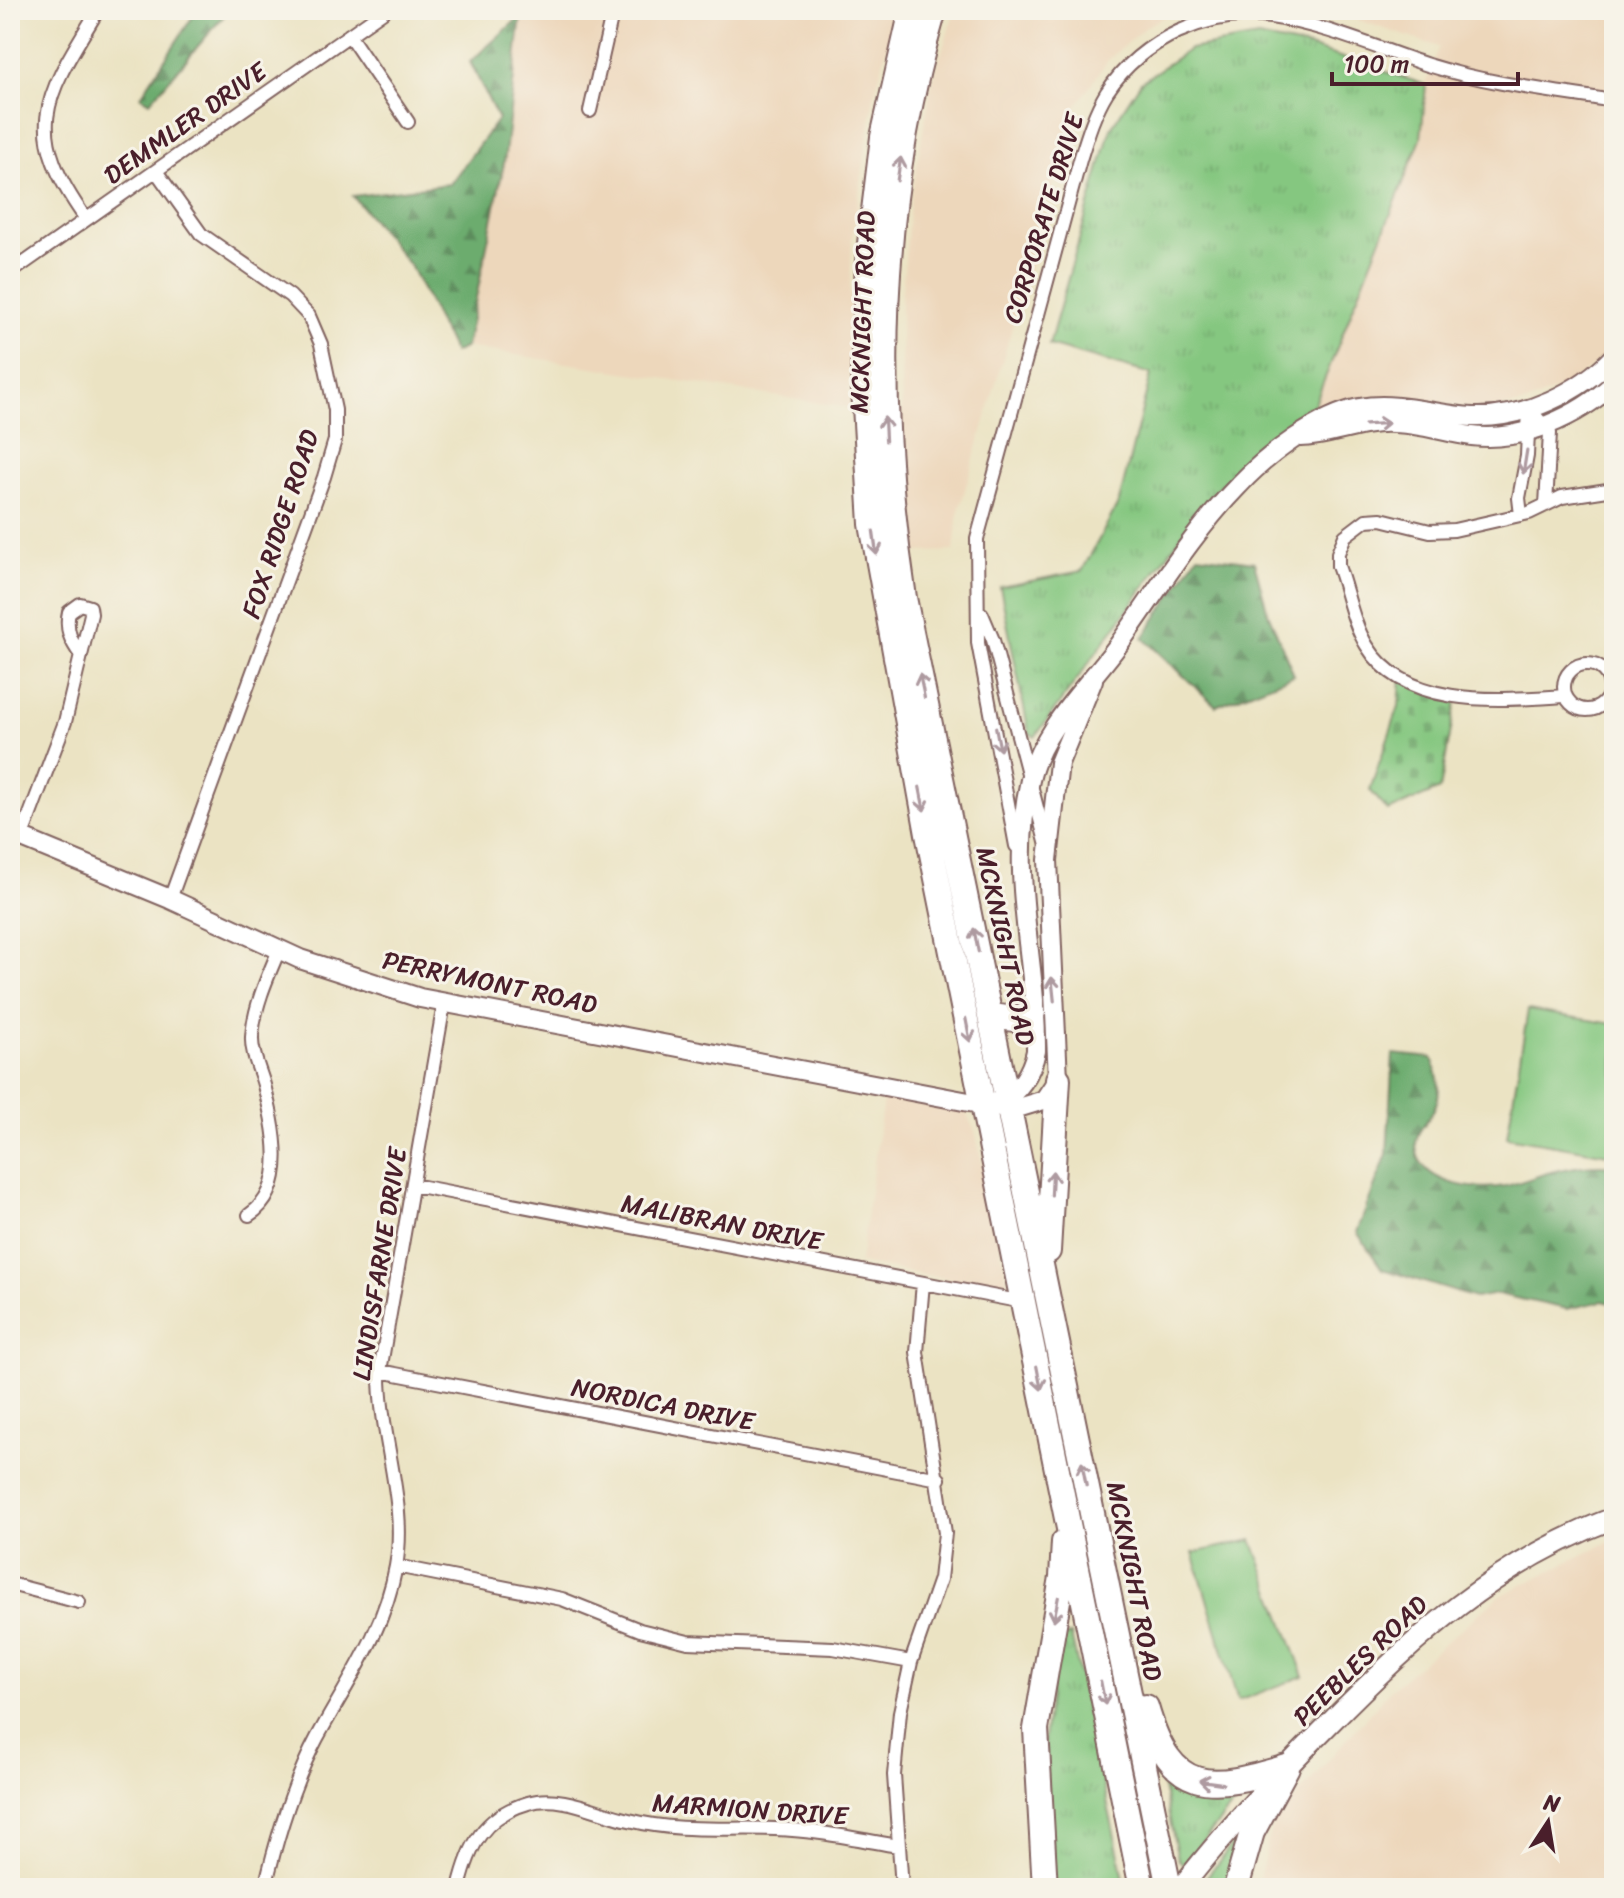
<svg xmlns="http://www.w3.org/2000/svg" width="1624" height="1898" viewBox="0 0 1624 1898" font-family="Sriracha,sans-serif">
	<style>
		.built { fill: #edd7bb }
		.grass { fill: url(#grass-tufts); stroke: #687356; stroke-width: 2 }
		.forest { fill: url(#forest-firs); stroke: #5b664c; stroke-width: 2 }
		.cemetery { fill: url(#cemetery-stones); stroke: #687356; stroke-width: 2 }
		.garden { fill: #85c780; stroke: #687356; stroke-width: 2 }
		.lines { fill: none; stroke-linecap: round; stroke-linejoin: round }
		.street-casing { stroke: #826460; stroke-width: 16 }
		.secondary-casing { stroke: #826460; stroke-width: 22 }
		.primary-casing { stroke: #826460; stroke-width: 24 }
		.highway-casing { stroke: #826460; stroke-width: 28 }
		.street { stroke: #fff; stroke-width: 12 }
		.secondary { stroke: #fff; stroke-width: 18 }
		.primary { stroke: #fff; stroke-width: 20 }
		.highway { stroke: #fff; stroke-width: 24 }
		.oneway { stroke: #ae9aa0 }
		.labels { text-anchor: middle; stroke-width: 6; stroke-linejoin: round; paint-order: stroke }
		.street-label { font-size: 26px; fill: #4a1f2b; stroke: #f7f3e8 }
	</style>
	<defs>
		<pattern id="grass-tufts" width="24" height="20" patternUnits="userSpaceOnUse" patternTransform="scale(2)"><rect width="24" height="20" fill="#85c780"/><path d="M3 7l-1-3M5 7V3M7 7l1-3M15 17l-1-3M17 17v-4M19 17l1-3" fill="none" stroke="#74aa6f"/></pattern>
		<pattern id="forest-firs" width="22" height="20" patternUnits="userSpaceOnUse" patternTransform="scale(2)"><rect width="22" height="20" fill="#6cac6e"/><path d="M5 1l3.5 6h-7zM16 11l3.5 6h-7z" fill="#5b8b5b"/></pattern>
		<pattern id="cemetery-stones" width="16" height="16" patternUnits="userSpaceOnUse" patternTransform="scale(2)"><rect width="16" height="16" fill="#85c780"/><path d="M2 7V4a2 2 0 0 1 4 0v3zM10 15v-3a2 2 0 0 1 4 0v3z" fill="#74aa6f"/></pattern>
	</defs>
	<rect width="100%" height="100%" fill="#f7f3e8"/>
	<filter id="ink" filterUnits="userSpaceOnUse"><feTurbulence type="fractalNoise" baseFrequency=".0125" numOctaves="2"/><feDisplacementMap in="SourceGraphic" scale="16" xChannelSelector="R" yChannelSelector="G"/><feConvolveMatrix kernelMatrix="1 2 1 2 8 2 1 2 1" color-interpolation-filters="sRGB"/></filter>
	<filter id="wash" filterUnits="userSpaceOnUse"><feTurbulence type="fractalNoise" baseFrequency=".006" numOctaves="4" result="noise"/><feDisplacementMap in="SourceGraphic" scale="32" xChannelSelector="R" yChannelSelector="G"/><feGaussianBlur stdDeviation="1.8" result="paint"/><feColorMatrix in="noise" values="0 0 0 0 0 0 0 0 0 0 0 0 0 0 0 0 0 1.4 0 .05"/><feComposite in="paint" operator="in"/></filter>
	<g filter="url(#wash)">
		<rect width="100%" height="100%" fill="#ebe3c3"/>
		<path class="built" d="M522 10H897L874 96 852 239 848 342 850 408 466 347 504 163Z
			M955 10H1178L1145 27 1108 60 1076 106 958 514 954 551 916 552 902 430 901 303 910 204 931 87Z
			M1328 10H1614V344L1598 362 1564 386 1527 403 1484 410 1398 397 1364 398 1309 418 1421 138 1426 85 1439 47Z
			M884 1093 964 1109 975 1131 1007 1280 1002 1289 860 1263Z
			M1614 1539V1888H1257L1272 1825 1391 1689 1498 1597Z"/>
		<path class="grass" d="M1258 37 1309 47 1426 85 1421 138 1309 418 1253 453 1212 494 1035 737 1029 733 1000 587 1082 571 1119 502 1151 374 1049 345 1111 128 1141 82 1190 49Z
			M1071 1635 1126 1888H1053L1044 1738 1059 1637Z
			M1165 1768 1245 1791 1184 1864 1178 1859 1160 1772Z
			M1248 1824 1229 1888H1198Z"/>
		<path class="forest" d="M197 10H229L150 102 141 96Z
			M521 16 504 163 466 347 454 353 411 267 353 196 450 184 498 119 470 62Z
			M1198 555 1254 562 1268 613 1294 675 1216 706 1143 638Z
			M1393 1054 1432 1058C1440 1078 1443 1097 1430 1116 1424 1126 1417 1131 1416 1143 1415 1184 1475 1192 1505 1186 1525 1182 1544 1172 1565 1169 1580 1166 1599 1164 1614 1166V1304L1603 1301 1567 1309 1497 1294 1475 1298 1382 1269 1357 1232 1387 1154Z"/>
		<path class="cemetery" d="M1401 678 1457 697 1440 789 1388 811 1370 790 1399 706Z"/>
		<path class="garden" d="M1528 1010 1614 1024V1155L1507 1137Z
			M1252 1540 1304 1676 1238 1701 1193 1553Z"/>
	</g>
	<g filter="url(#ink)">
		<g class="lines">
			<defs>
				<path id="street" d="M349 35 408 122
					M590 111 613 10
					M156 171 201 234 290 296 309 316 321 344 335 410V440L324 477 170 899
					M86 219C21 128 45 97 98 10
					M10 273 385 10
					M1529 408 1550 433 1546 505
					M1521 515 1519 498 1527 456 1529 408
					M982 614 993 640 1046 842
					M1564 687a23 23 0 1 1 46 0a23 23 0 1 1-46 0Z
					M1565 696C1501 700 1406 710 1367 646 1352 622 1348 593 1338 566V553L1345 536 1366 520 1381 519 1430 531 1454 530 1529 513 1562 497 1614 489
					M21 838 65 722 91 614 90 607 80 604 69 612C65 629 71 642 81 655
					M1016 846 978 643 977 539 1080 160C1087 137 1094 113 1107 92 1141 40 1209 8 1271 17 1325 25 1376 48 1428 65 1489 84 1552 91 1614 101
					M413 1185 1023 1302
					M249 1215C290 1189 274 1125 264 1085 260 1070 251 1053 252 1037 254 1007 267 978 279 950
					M380 1371 939 1479
					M396 1566 562 1599 640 1630 688 1642 833 1648 911 1662
					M10 1584 79 1602
					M265 1888C277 1836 292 1785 317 1738 348 1681 384 1632 396 1566 408 1502 379 1436 380 1371L444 1004
					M459 1888C469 1846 483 1816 528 1803 561 1793 597 1813 629 1820 681 1833 724 1827 775 1829 816 1830 857 1839 897 1846
					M902 1888 894 1775 900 1712 911 1662 940 1579 945 1533 917 1352 923 1283"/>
				<path id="secondary" d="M1301 437C1332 436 1361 421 1393 423 1420 423 1446 433 1472 436 1522 442 1578 417 1614 383
					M10 833 170 899 300 959 420 998 1011 1110 1044 1100 1058 1079 1048 860 1059 763 1093 680
					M998 1101C1018 1096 1032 1071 1036 1051 1037 956 1008 877 1030 780 1042 728 1088 686 1119 644 1157 591 1193 532 1239 485 1267 455 1319 416 1359 408 1399 401 1434 415 1473 417 1524 419 1580 392 1614 356"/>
				<path id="primary" d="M1181 1888C1226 1830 1275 1778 1327 1726 1412 1639 1498 1561 1614 1518"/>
				<path id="highway" d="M912 10 883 137 868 260 863 372 872 524 928 834 1142 1888
					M934 10C877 202 874 401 904 598L1169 1888
					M992 1016 1014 1019 1033 1012
					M1048 1251 1058 1079
					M1146 1707C1172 1797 1209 1790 1287 1767
					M1045 1888 1036 1729 1062 1577 1064 1542
					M1236 1888 1252 1832 1287 1767"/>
			</defs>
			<use href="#street" class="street-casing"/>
			<use href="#secondary" class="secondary-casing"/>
			<use href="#primary" class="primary-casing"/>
			<use href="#highway" class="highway-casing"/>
			<use href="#street" class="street"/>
			<use href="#secondary" class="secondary"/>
			<use href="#primary" class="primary"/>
			<use href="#highway" class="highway"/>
		</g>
		<defs><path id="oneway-shaft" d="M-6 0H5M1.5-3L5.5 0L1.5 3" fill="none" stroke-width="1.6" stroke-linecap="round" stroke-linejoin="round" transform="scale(2)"/></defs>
		<g class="oneway">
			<use href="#oneway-shaft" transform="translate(899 169) rotate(-81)"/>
			<use href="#oneway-shaft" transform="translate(1377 424) rotate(-4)"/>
			<use href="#oneway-shaft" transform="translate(885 429) rotate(-93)"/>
			<use href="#oneway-shaft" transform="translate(1525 462) rotate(99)"/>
			<use href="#oneway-shaft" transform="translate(875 543) rotate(82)"/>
			<use href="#oneway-shaft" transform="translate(922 686) rotate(-102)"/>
			<use href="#oneway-shaft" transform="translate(998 739) rotate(79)"/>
			<use href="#oneway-shaft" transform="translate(922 799) rotate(79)"/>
			<use href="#oneway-shaft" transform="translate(976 940) rotate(-101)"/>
			<use href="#oneway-shaft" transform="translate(1053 989) rotate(-96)"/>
			<use href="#oneway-shaft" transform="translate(968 1030) rotate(79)"/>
			<use href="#oneway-shaft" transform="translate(1052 1183) rotate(-87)"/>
			<use href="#oneway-shaft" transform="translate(1039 1378) rotate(79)"/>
			<use href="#oneway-shaft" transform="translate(1084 1474) rotate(-101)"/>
			<use href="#oneway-shaft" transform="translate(1056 1609) rotate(101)"/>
			<use href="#oneway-shaft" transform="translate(1103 1693) rotate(79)"/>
			<use href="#oneway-shaft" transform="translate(1211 1782) rotate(-172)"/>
		</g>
	</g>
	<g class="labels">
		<g class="street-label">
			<text transform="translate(185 123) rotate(-35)" y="9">DEMMLER DRIVE</text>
			<text transform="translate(1043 218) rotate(-73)" y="9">CORPORATE DRIVE</text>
			<text transform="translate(862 312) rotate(-88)" y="9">MCKNIGHT ROAD</text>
			<text transform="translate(280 524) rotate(-72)" y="9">FOX RIDGE ROAD</text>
			<text transform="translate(1006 946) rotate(78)" y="9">MCKNIGHT ROAD</text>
			<text transform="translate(490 982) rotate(12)" y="9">PERRYMONT ROAD</text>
			<text transform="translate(722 1222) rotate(11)" y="9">MALIBRAN DRIVE</text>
			<text transform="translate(379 1264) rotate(-81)" y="9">LINDISFARNE DRIVE</text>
			<text transform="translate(663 1404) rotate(11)" y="9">NORDICA DRIVE</text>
			<text transform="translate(1135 1581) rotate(79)" y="9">MCKNIGHT ROAD</text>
			<text transform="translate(1360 1660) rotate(-44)" y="9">PEEBLES ROAD</text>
			<text transform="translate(750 1809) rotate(4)" y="9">MARMION DRIVE</text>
		</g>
	</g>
	<rect width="1624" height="1898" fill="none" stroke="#f7f3e8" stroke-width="40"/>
	<g transform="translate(1548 1822) rotate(12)" stroke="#f7f3e8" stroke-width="6" paint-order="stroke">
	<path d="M0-6L14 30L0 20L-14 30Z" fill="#4a1f2b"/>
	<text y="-12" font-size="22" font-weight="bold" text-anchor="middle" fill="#4a1f2b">N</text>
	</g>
	<path d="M1332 72v12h186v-12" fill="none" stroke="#4a1f2b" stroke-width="4"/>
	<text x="1344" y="72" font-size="24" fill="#4a1f2b" stroke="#f7f3e8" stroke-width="6" paint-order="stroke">100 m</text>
</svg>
